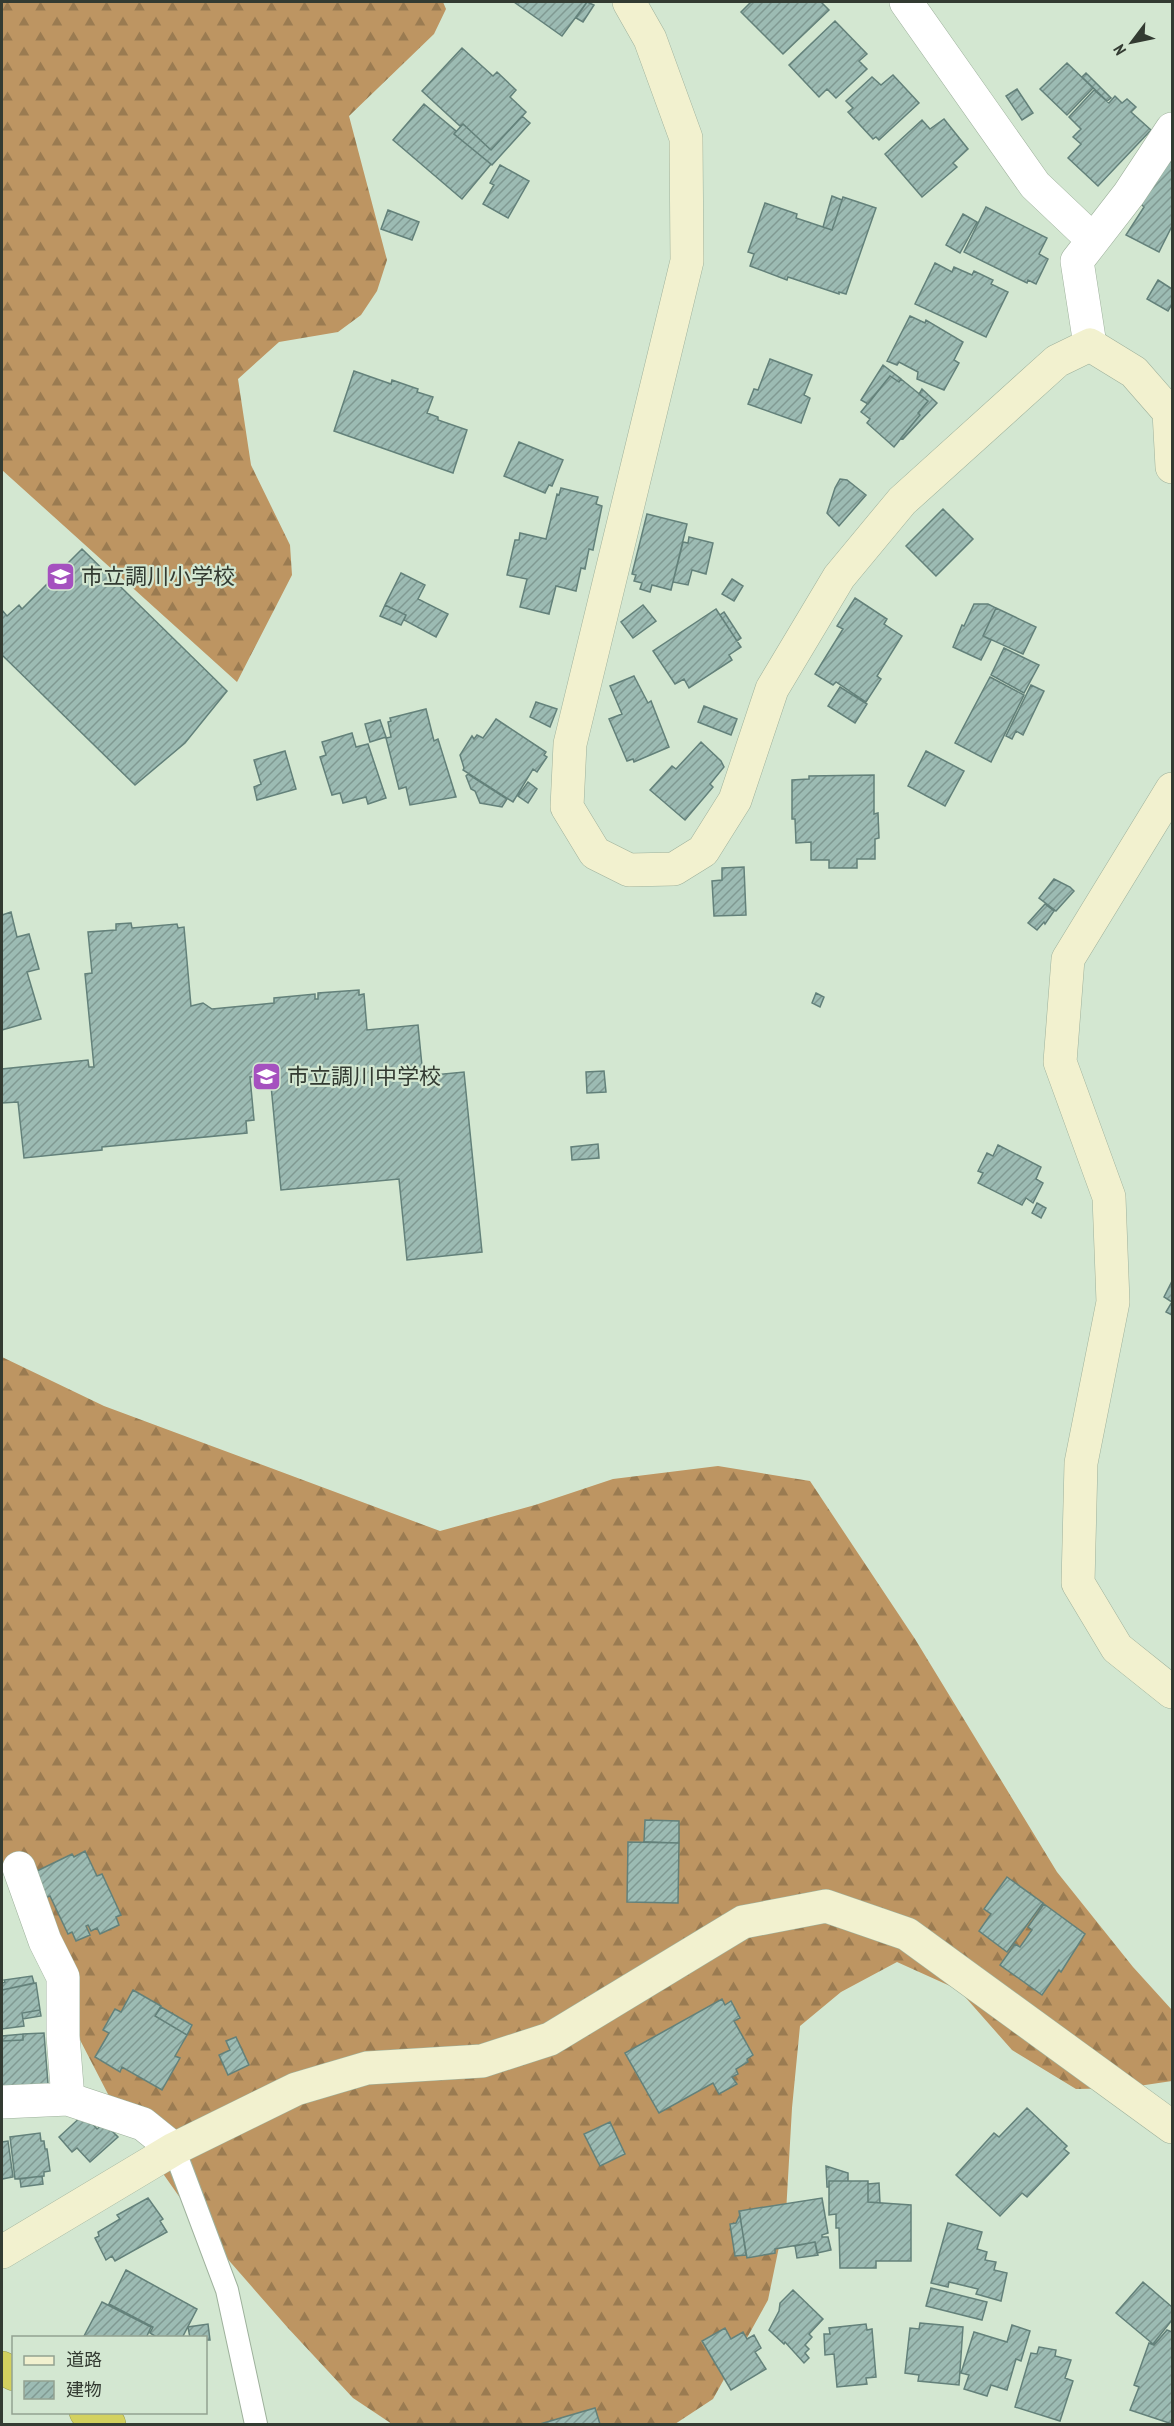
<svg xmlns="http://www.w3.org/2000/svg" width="1174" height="2426" viewBox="0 0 1174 2426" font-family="'PT Sans Narrow','Noto Sans JP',sans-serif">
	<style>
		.forest { fill: url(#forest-firs) }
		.building { fill: url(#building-hatch); stroke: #63817a; stroke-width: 1.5 }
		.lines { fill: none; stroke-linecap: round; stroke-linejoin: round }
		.lane-casing { stroke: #9eb19c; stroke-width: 24 }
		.street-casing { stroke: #9eb19c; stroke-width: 34 }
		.secondary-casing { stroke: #9eb19c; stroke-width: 34 }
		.highway-casing { stroke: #9b9c4f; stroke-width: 34 }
		.lane { stroke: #fff; stroke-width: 22 }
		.street { stroke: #fff; stroke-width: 33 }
		.secondary { stroke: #f2f1cf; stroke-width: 33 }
		.highway { stroke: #d3d15f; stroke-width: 33 }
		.labels { text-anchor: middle; stroke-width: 4.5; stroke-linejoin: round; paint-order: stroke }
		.poi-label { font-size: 22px; fill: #333b32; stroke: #d3e7d1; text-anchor: start }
	</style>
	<defs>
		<pattern id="forest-firs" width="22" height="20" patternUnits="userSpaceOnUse" patternTransform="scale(1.5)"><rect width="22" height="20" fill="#bd9562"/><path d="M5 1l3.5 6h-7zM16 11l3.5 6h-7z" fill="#9a7b51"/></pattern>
		<pattern id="building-hatch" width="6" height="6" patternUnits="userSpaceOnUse" patternTransform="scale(1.5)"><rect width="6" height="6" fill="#9cbbb3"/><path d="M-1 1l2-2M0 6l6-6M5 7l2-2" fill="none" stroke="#809992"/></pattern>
	</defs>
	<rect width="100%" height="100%" fill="#d3e7d1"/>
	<path class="forest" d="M2 2H443L446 9 434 34 349 116 387 260 377 291 361 315 338 332 279 342 238 379 251 465 290 545 292 575 237 682 2 470Z
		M2 1357 104 1406 440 1531 535 1505 613 1479 718 1466 810 1481 915 1639 1057 1872 1133 1967 1172 2010V2081L1125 2088 1076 2089 1012 2050 959 1990 897 1962 841 1992 800 2026 792 2108 786 2213 768 2300 713 2399 675 2424H392L353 2398 288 2328 204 2232 110 2098 47 1976 2 1869Z"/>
	<path class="building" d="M514 2H587L562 36Z
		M587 2 594 5 583 22 576 18Z
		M751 2H821L829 10 783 54 741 12Z
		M835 21 867 54 859 61 867 69 836 98 827 89 819 97 789 65Z
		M462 48 493 76 497 72 516 90 510 97 526 112 491 150 463 124 460 126 422 91Z
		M1067 63 1093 88 1067 115 1040 89Z
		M1086 73 1111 98 1107 101 1082 77Z
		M893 75 919 103 879 140 876 137 873 139 848 112 853 108 846 101 872 77 881 85Z
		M1017 89 1033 113 1022 120 1006 96Z
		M1094 90 1109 103 1115 96 1122 103 1127 99 1136 107 1131 112 1151 130 1098 186 1068 158 1081 144 1073 137 1081 129 1069 117Z
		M424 104 456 131 454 134 491 164 462 199 393 140Z
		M522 116 530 123 492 165 454 134 463 124 491 150Z
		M944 119 968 149 953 163 957 167 922 197 885 154 922 120 930 129Z
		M1172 155V226L1159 252 1126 235 1144 207 1141 204Z
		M500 165 529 181 508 218 483 204 494 185 490 183Z
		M832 196 842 200 832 230 823 227Z
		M843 197 876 208 846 294 839 292V294L788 277 787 280 750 266 754 254 748 252 765 203 797 214 796 218 832 230Z
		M986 207 1047 238 1039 254 1048 259 1036 284 1028 280 1027 283 964 252Z
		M388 210 419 222 412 240 381 229Z
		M963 214 977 222 960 253 946 245Z
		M935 263 952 272 954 267 972 275 974 271 993 280 991 284 1008 292 986 337 915 304Z
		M1158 280 1172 289V304L1168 311 1147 299Z
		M910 316 925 323 926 320 963 342 954 360 959 363 944 390 917 379 918 372 899 362 897 365 887 361Z
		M770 359 812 375 804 395 810 398 801 423 748 404 754 389 758 390Z
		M883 365 901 379 899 382 890 376 868 404 861 400Z
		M354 371 391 384 392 380 418 389 417 392 433 397 427 413 438 417V420L467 430 453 473 334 431Z
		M890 376 899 382 901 379 928 401 918 413 920 415 894 447 867 423 870 419 861 412Z
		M922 389 937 403 903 439 901 438 920 415 918 413 928 401 919 394Z
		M519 442 563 460 552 486 549 485 545 493 504 476Z
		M840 479 847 480 866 495 839 526 827 513 835 488Z
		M561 488 598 497 596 504 602 506 593 550 589 549 585 569 581 568 576 591 556 586 549 614 520 607 527 579 507 575 515 540H519L520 533 546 539 557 494 559 495Z
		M943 509 973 539 936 576 906 546Z
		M647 514 687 524 671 590 652 585 650 592 640 589 642 583 634 581 636 575 632 574Z
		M689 537 713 543 706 574 692 570 688 585 673 582 683 542 688 543Z
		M82 549 227 691 185 743 135 785 2 655V610L7 616 19 605 22 609Z
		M401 573 425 585 418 599 448 614 436 637 404 620 406 615 385 605Z
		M732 579 743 586 734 601 722 594Z
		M855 598 887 619 884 624 902 636 877 676 881 679 866 702 836 682 833 685 815 674 843 629 837 626Z
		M974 604H988L996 608 983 636 991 640 981 660 953 647 962 625 964 626Z
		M385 605 406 615 401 625 380 616Z
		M643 605 656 621 633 638 621 622Z
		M996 608 1036 627 1023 654 983 636Z
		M716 609 741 647 729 655 732 660 689 688 684 679 675 684 653 651Z
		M724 612 741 638 737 641 720 615Z
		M1004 648 1039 665 1024 693 991 675Z
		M634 676 648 703 651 701 669 747 634 762 633 759 627 761 609 719 622 714 610 686Z
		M990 677 1024 695 991 762 955 743Z
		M1031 685 1044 691 1023 735 1016 731 1012 739 1006 736Z
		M840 687 867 704 855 723 828 706Z
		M536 702 557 709 550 727 530 717Z
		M704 706 737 719 731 735 698 722Z
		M426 709 434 741 438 739 456 797 410 805 406 787 399 789 386 738 391 737 388 722 391 721 390 718Z
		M496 719 546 752 544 755 547 757 537 772 533 769 513 802 463 770 464 768 460 755 472 736 474 739 477 735 483 738Z
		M380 720 386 737 370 742 365 724Z
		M352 733 356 747 368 744 386 798 368 804 366 797 343 803 340 793 332 795 320 757 326 755 322 742Z
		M701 742 721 761 724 767 710 784 713 787 685 820 650 790 672 766 676 769Z
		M285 751 296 789 257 800 254 787 261 784 254 760Z
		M926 751 964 771 945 806 908 786Z
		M468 774 507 799 502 807 480 803 475 791 471 789 466 776Z
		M874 775V814L878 813 879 838 875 839V859H857V868H829V860H811V842L796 843 795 819H792V780L809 779V776Z
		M528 782 537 789 528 803 518 796Z
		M744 867 746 915 714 916 712 881 722 880V868Z
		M1054 879 1070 887 1074 891 1056 911 1039 898Z
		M1045 904 1054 911 1045 924 1044 922 1037 930 1028 923Z
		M11 912 17 937 29 934 39 969 27 972 41 1019 2 1030V915Z
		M131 923 132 928 177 924 178 928 184 927 191 1006 203 1003 212 1009 274 1003V998L315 994V999H318V993L359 990V995L364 994 367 1030 418 1025 423 1076 464 1072 482 1252 407 1260 399 1179 281 1190 270 1075 250 1077 254 1120 246 1121 247 1133 102 1147V1150L24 1158 18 1102 2 1103V1069L88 1060 89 1067H94L85 974 92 973 88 932 116 930V924Z
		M816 993 824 997 820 1007 812 1003Z
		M604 1071 606 1092 587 1093 586 1072Z
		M598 1144 599 1158 572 1160 571 1147Z
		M998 1145 1041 1167 1036 1179 1043 1183 1033 1203 1026 1198 1022 1205 978 1183 983 1173 978 1171 987 1153 993 1156Z
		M1037 1203 1046 1208 1041 1218 1032 1213Z
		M1172 1281V1315L1166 1312 1172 1302 1164 1297Z
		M645 1820 679 1821V1843L644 1842Z
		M628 1842 679 1843 678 1903 627 1902Z
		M85 1851 97 1876 102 1874 121 1915 116 1917 119 1925 100 1934 97 1928 91 1931 88 1925 86 1926 90 1935 76 1941 72 1932 68 1934 50 1896 45 1898 37 1871 72 1854 74 1857Z
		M1007 1877 1043 1903 1007 1952 979 1931 991 1914 984 1909Z
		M1044 1904 1085 1934 1061 1972 1059 1970 1042 1995 1000 1965 1015 1944 1020 1947 1032 1930 1028 1927Z
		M32 1976 34 1983 2 1990V1983L5 1982 4 1980Z
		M36 1983 40 2010 22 2013 24 2026 2 2029V1990Z
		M133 1990 161 2006 155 2016 187 2035 175 2056 180 2058 162 2090 122 2067 120 2072 95 2057 109 2033 103 2030 115 2009 121 2012Z
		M722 1999 725 2005 731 2001 740 2018 734 2021 753 2055 747 2059 748 2062 736 2069 738 2074 732 2077 737 2084 719 2094 713 2083 659 2113 625 2053Z
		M161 2007 192 2025 187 2035 155 2016Z
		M40 2010 41 2016 23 2019 22 2013Z
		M44 2033 48 2084 2 2087V2041L23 2040V2034Z
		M23 2034V2040L2 2041V2036Z
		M236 2037 249 2065 228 2075 219 2055 230 2050 226 2041Z
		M1027 2108 1067 2146 1064 2149 1069 2153 1027 2197 1022 2193 1000 2216 956 2175 994 2133 999 2137Z
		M84 2114 97 2129 104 2123 118 2137 90 2162 77 2148 72 2152 59 2137Z
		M610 2122 625 2154 600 2166 584 2134Z
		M40 2133 41 2141H44L45 2149H47L50 2171 44 2172V2176L15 2179 10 2137Z
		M8 2141 13 2177 2 2179V2142Z
		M826 2166 848 2173V2181H829V2187H827Z
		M42 2176 43 2184 21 2187 20 2179Z
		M829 2181H868V2202L911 2205V2261H876V2268H840L839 2228H836V2214L829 2215Z
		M879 2183 880 2203 868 2202V2184Z
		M148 2198 163 2219 160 2221 167 2232 115 2261 112 2256 106 2260 95 2238 99 2236 98 2232 120 2219 117 2215Z
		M822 2198 828 2233 822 2235V2237H828L831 2250 817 2253 815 2242 775 2249V2253L747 2258 739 2211Z
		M740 2215 746 2255 735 2256 730 2224 736 2223Z
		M948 2223 982 2232 977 2249 987 2252 985 2260 996 2262 994 2270 1007 2273 1001 2301 976 2294 978 2289 949 2282 948 2287 931 2283Z
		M815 2242 818 2255 797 2258 795 2246Z
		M126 2270 197 2309 182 2338H158L150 2333 153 2327 109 2304Z
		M1143 2282 1172 2307V2320L1153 2344 1116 2313Z
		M931 2288 987 2302 982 2320 926 2306Z
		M793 2290 823 2319 809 2334 812 2337 805 2345 809 2349 805 2353 809 2358 804 2363 785 2342 784 2344 769 2330 779 2311 780 2303Z
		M102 2302 151 2327 146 2338H83Z
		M920 2323 963 2327 959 2385 918 2381 919 2375 905 2373 910 2328 919 2329Z
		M208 2324 210 2340H206V2338H190L188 2327Z
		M866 2324 867 2330 872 2329 876 2377 866 2378 867 2384 837 2387 834 2354 825 2355 824 2334H830L829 2328Z
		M1012 2325 1030 2331 1021 2361 1016 2359 1007 2390 991 2385 987 2396 964 2389 969 2375 961 2373 974 2332 1007 2342Z
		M725 2328 731 2339 743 2332 747 2339 754 2335 761 2348 755 2352 766 2369 731 2390 702 2341Z
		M1167 2330 1172 2332V2424L1130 2410 1139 2387 1134 2385 1149 2343 1154 2345Z
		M1039 2347 1056 2350 1055 2356 1071 2360 1065 2378 1073 2381 1060 2421 1015 2407 1031 2353 1037 2354Z
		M595 2408 600 2424H540Z"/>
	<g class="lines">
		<defs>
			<path id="lane" d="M174 2149 227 2290 256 2424"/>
			<path id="street" d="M906 2 1035 185 1093 240
				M1090 345 1077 261 1129 194 1172 129
				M19 1868 45 1941 63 1977V2036L68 2099
				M2 2102 68 2099 143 2124 174 2149"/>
			<path id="secondary" d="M629 2 650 39 686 138 687 261 570 744 567 807 595 853 629 870 674 869 703 851 735 800 772 689 839 577 902 501 1057 361 1090 345 1134 372 1169 412 1172 467
				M1172 789 1068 959 1060 1062 1109 1197 1113 1302 1081 1463 1078 1583 1117 1648 1172 1692
				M2 2252 174 2149 296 2089 367 2068 482 2061 550 2039 743 1922 826 1906 907 1934 1172 2127"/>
			<path id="highway" d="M2 2368 14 2374
				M86 2412 109 2424"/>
		</defs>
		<use href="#lane" class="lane-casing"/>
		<use href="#street" class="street-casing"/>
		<use href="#secondary" class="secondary-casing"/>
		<use href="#highway" class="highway-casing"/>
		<use href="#lane" class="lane"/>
		<use href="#street" class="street"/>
		<use href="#secondary" class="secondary"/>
		<use href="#highway" class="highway"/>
	</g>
	<defs>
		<symbol id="school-square" viewBox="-11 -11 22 22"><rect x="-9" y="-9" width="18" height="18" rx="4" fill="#a551bf" stroke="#d3e7d1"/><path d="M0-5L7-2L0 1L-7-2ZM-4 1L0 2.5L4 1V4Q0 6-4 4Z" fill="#fff"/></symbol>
	</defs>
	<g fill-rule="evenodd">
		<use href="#school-square" x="44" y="560" width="33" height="33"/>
		<use href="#school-square" x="250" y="1060" width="33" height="33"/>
	</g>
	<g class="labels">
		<g class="poi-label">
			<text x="81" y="584">市立調川小学校</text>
			<text x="287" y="1084">市立調川中学校</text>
		</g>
	</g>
	<rect width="1174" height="2426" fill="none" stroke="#333b32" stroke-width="6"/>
	<rect x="12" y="2336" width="195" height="78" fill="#d3e7d1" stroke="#93a291" stroke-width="1.5"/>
	<rect x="24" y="2356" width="30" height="9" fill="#f2f1cf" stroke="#93a291" stroke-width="1.5"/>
	<text x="66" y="2366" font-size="18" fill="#333b32">道路</text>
	<rect x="24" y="2381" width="30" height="18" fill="url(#building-hatch)" stroke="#93a291" stroke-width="1.5"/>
	<text x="66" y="2396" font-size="18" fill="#333b32">建物</text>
	<g transform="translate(1132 42) rotate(238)" stroke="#d3e7d1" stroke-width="4.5" paint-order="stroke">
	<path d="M0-4.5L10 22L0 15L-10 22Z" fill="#333b32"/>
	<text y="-9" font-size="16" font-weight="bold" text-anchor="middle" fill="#333b32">N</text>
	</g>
</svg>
